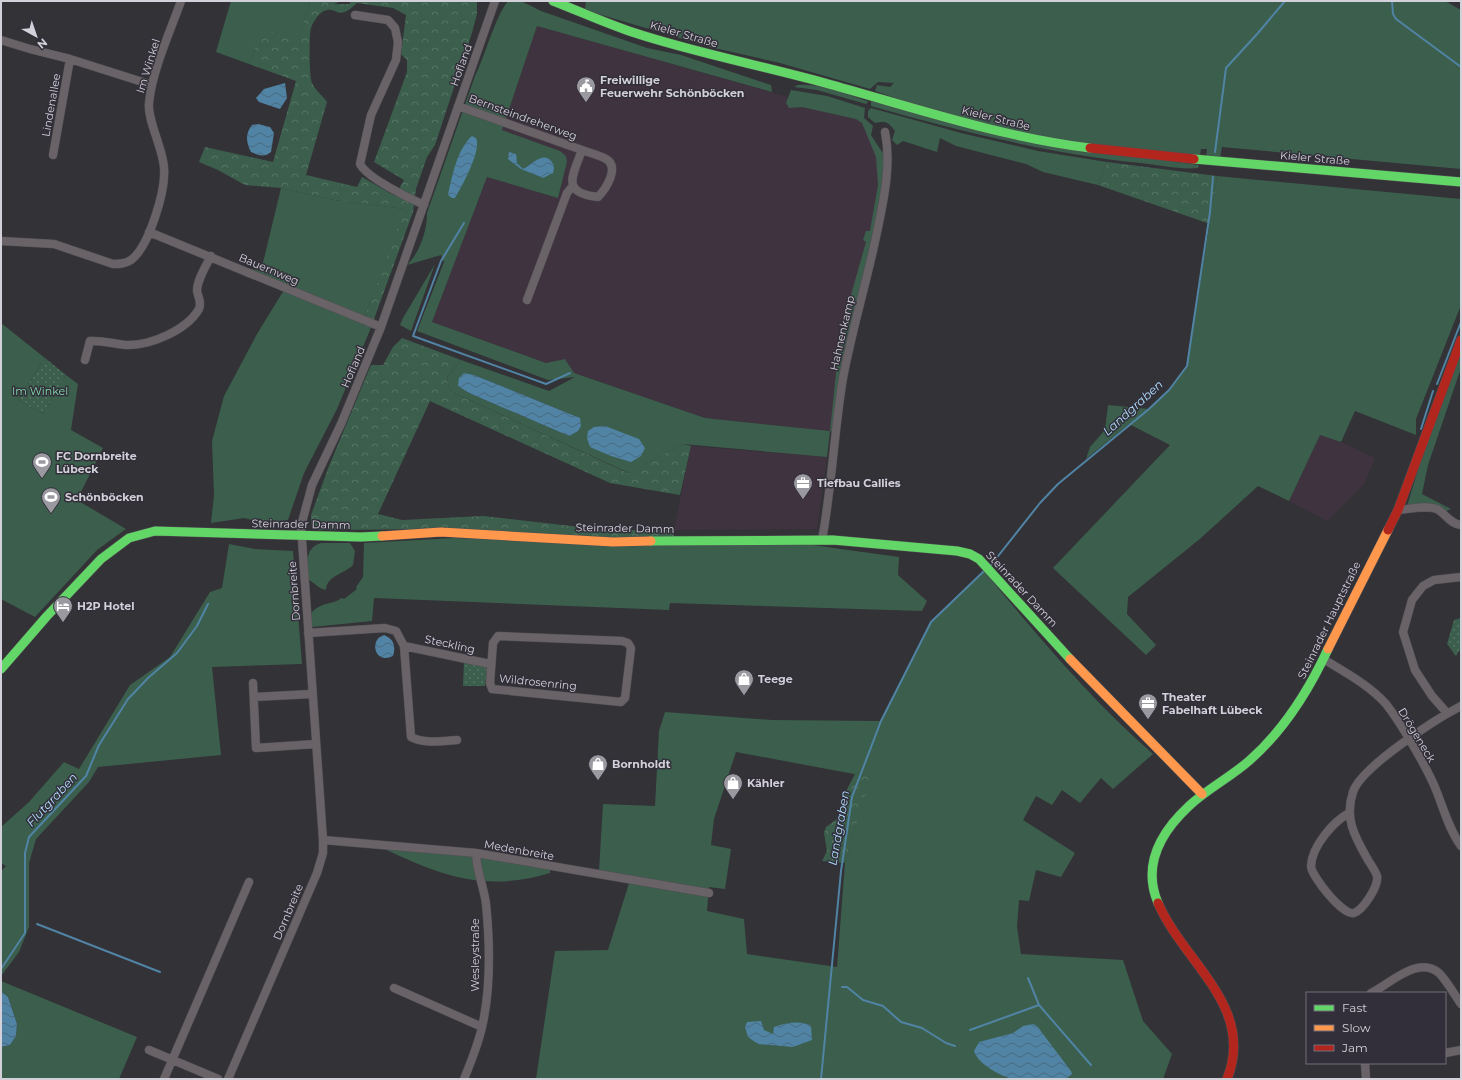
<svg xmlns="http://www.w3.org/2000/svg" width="1462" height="1080" viewBox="0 0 1462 1080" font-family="Montserrat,sans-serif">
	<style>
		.commercial { fill: #403340 }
		.green { fill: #3b5f4c; fill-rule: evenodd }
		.forest { fill: url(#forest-crowns); fill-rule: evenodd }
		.park { fill: url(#park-dots) }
		.water { fill: url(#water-waves) }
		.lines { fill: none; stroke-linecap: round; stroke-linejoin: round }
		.stream { stroke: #5083a4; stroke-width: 2 }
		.street-casing { stroke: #504f53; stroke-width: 9 }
		.fast-casing { stroke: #504f53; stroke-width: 10 }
		.slow-casing { stroke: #504f53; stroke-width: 10 }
		.jam-casing { stroke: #504f53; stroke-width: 10 }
		.street { stroke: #696267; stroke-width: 8 }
		.fast { stroke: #63d668; stroke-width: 9 }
		.slow { stroke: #ff974d; stroke-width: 9 }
		.jam { stroke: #b3261e; stroke-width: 9 }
		.labels { text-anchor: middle; stroke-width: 3; stroke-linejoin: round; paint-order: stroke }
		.street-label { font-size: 11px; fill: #d2d0d8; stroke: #322f3a }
		.poi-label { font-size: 11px; font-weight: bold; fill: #d2d0d8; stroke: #322f3a; text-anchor: start }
		.park-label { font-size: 11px; fill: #81d9aa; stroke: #322f3a }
		.water-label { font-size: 12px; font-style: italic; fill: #afdefe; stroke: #322f3a }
	</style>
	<defs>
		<pattern id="forest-crowns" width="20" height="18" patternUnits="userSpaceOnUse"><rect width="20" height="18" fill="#3b5f4c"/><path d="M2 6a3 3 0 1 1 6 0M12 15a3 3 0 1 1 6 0" fill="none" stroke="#567565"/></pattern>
		<pattern id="park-dots" width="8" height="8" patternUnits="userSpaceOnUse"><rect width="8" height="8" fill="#3b5f4c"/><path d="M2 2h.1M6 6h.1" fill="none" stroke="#567565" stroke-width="1.8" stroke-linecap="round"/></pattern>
		<pattern id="water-waves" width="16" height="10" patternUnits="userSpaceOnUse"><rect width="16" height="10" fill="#5083a4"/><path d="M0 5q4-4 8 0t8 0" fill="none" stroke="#4a6b81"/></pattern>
	</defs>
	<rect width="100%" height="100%" fill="#333237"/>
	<path class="commercial" d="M537 26 862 118 878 153V199L830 431 705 418 574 373 565 359 546 363 432 322 487 177 558 198 567 162 566 156 560 151 502 130Z
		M1320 435 1341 442 1375 458 1364 484 1327 521 1289 501Z
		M691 446 827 457 817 529 674 530Z"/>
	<path class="green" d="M231 1H310L298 41 255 49 249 64 216 52Z
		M508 1H521L541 11 647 48 681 55 771 85 772 92 537 26 502 130 560 151 566 156 567 162 558 198 487 177 432 322 546 363 565 359 574 373 705 418 830 431 838 354 847 309 866 242 863 240 866 231H870L878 185 876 157 862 123 856 119 802 107 789 108 786 103 791 90 827 96 865 108 864 118 873 126 871 135 884 155 882 198 834 432 830 431 827 457 683 444 629 473 452 392 448 385 447 377 461 360 549 391 575 377 548 380 417 331 444 262 441 255 407 265C420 252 427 231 427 213L475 76C485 56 495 17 508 1ZM474 375 575 416 580 419 569 436 469 393 458 386Z
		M586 1H1445L1461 10V169L1222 147 1220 158 1206 157 1207 149H1201L1200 155C1177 153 1153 153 1130 150 1043 141 957 120 875 91L877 85 890 87 894 83 878 82 870 89 780 63 710 47 595 13 585 9Z
		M798 85C821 83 846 94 867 101L868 102 866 104 817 90 794 87Z
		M871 101 1031 142 1199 165 1198 168C1182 170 1158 165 1141 163 1049 154 960 131 871 106Z
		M871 108 961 133 1038 151 1107 162 1098 185 1043 172 1026 164 956 146 940 138 937 152 903 141 897 145 892 140 895 131C888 121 885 121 875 123L868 117V111Z
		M1217 176 1461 199V305L1416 419V435L1355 411 1341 442 1320 435 1289 501 1258 486 1201 538 1128 597 1127 614 1156 645 1146 655 1053 568 1170 445 1129 424 1086 459 1090 447 1105 430 1108 405 1149 409 1169 390 1187 366Z
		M281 188 334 200 405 209 362 324 370 330 337 409 304 473 288 520 269 524 244 518 211 523 214 495 212 441 224 396 257 334 284 290 244 276 247 268 261 271Z
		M435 264 411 331 400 325 403 318Z
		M1 323 45 358 18 400 43 414 66 375 78 384 71 430 103 448 77 500 126 529 97 550 35 617 1 599Z
		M1461 349V368L1428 465 1422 494 1451 509 1446 511 1407 506 1424 450Z
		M454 538 666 546 805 544 899 557 898 575 927 601 922 611 670 603 669 610 374 598 372 621 312 627 311 613C323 601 330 606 342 598L344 599 357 589 356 587 363 577 364 543Z
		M321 543H350L355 551 353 565C346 573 326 576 326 590L320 588 308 579C307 565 304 548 321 543Z
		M229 544 255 549 293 551 302 664 212 667 221 755 98 767 89 782 36 839 29 863V927L19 952 1 976V871L6 866 1 863V827L29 802 64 762 79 769 130 685 170 657 210 592 222 588Z
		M984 571C1037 635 1090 699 1153 754L1113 789 1101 778 1080 803 1062 790 1052 805 1036 796 1023 820 1075 853 1061 877 1036 870 1029 901 1019 900 1017 927 1021 954 1123 960 1143 1021 1172 1054 1163 1079H536L555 951 608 950 631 877 599 871 603 804 655 806 659 731 665 712 772 720 881 721 931 622ZM736 752 870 777 845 863 837 967 747 954 744 919 707 911 709 887 725 889 731 849 711 845 714 819Z
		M390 847 467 855 550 869V873C488 892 443 877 387 850Z
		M1 981 137 1037 119 1079H1V1047L10 1045 16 1036 17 1024 8 997 1 991Z"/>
	<path class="forest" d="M310 1H341L334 4H350V1H477V14L471 36 435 145 427 157 416 189 413 212 370 330 362 324 404 209 334 200 281 188 245 185 218 170 199 162 205 147 273 162 296 81 249 64 262 29 298 40ZM357 3 393 8 406 15 401 54 407 60V72L374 162 404 180 395 196 362 177 357 187 306 175 327 102C323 96 315 90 312 83 309 77 309 35 311 28 313 22 318 14 324 11 338 5 336 23 357 3Z
		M1107 162 1217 176 1210 224 1098 185Z
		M402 338 461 360 447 377 448 385 452 392 628 473 683 444 691 446 680 495 610 483 430 401 378 514 402 520 483 516 606 530H674V537L635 540 436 529 331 530H320L311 525V515L329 466 371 365H383L393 347Z
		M855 774 871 777 845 863 822 861 827 851 824 833 826 827 837 819 843 797Z"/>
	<path class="park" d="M45 358 66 375 43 414 18 400Z
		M1461 618V648L1456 656 1447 644 1454 620Z
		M464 661 484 665 487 668 485 686H463Z"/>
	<path class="water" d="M285 83 287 98 280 109 259 102 256 98 264 89Z
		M258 124 270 127 274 133 271 152C264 158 259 155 251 152 246 142 245 134 252 125Z
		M472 136 476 138C482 150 462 186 455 198H452L448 195C452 177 457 149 472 136Z
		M509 152 516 154 517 163 523 169C531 166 542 151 551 161 555 165 554 169 553 173L543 178 521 169 508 159Z
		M464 373 474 375 575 416 580 418 581 426 578 431 569 436 469 393 458 386 459 378Z
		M605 426 639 439 645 448 641 456 631 462 611 456 590 447 587 438 588 431 594 427Z
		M384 635C394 639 396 646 393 656 374 665 369 639 384 635Z
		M1 991 8 997 17 1024 16 1036 10 1045 1 1047Z
		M761 1021 764 1030 773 1034 774 1027C786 1023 800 1020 811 1026L812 1040 793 1047 758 1044 748 1037 745 1027 747 1022Z
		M1033 1024 1037 1026 1071 1071 1072 1074 1066 1079C1053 1079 1026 1080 1013 1079 1000 1076 978 1064 974 1051L979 1042 1013 1033 1023 1026Z"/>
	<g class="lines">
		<path class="stream" d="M1392 1 1393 14 1396 19 1461 67
			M1215 152 1226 68 1258 33 1285 1
			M464 223 441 261 413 336 546 384 570 373
			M1437 384 1461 322
			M1421 429 1433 391
			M991 565 1040 503 1058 484 1149 409 1169 390 1187 366 1210 212 1213 177
			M37 924 160 972
			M1 969 25 933V853L29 837 86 776 99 745 128 699 148 678 177 653 197 626 208 604
			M1028 978 1039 1005 1091 1065
			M842 987H847L863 1000 883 1006 901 1022 922 1028 946 1043 955 1046
			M970 1030 1039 1005
			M821 1079 841 871 852 797 881 721 931 622 984 571"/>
		<defs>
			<path id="street" d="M355 15 388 20 395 28 398 42 396 60 371 115 360 164C367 178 409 198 424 205
				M1 40 30 49 70 59 152 85
				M458 106 582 150C573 175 560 193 598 197 606 189 620 167 606 159 599 155 590 153 582 150
				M53 155 70 59
				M149 232 381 327
				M1 241 54 244 113 264C119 264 125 264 131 260 149 247 166 190 164 168 163 148 147 120 149 103 152 71 170 32 181 1
				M527 300 567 193 572 187
				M85 360 90 341C102 340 114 344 126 345 150 346 187 330 199 309 202 302 198 297 197 291 197 280 206 266 211 256
				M1398 510C1410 509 1426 505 1437 509 1446 514 1450 524 1461 525
				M822 540C832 486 834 432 843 378 852 330 866 284 876 237 883 203 892 166 885 132
				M308 633 385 628 396 631 404 646 411 737C424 744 443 741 457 740
				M498 636 622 641 628 643 631 648 625 698 621 702 492 689 490 683 493 643Z
				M404 646 490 664
				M1325 660C1346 673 1369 685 1386 704 1401 723 1424 763 1434 785 1443 806 1448 828 1461 846
				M253 683 256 748 316 744
				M254 697 312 694
				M1447 713 1432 696 1415 670 1403 632 1412 600 1423 586 1434 580 1461 577
				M1349 813C1333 822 1312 846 1311 866 1311 876 1343 916 1354 913 1363 910 1379 886 1377 876 1375 870 1371 865 1368 860 1355 837 1344 819 1353 792 1361 767 1436 719 1461 706
				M323 840 476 853 709 893
				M394 988 482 1027
				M1371 993C1390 984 1418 955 1439 973 1447 981 1454 994 1461 1004
				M149 1050 218 1079
				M1445 1053 1461 1050
				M1365 1063 1366 1079
				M164 1079 249 882
				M228 1079 317 873 323 853V840L301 526 312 485 341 424 381 327 495 1
				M464 1079C471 1062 478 1045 482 1027 491 988 490 944 486 904 484 887 476 870 476 853"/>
			<path id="fast" d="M553 1C579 11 605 23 632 32 695 53 761 65 825 83 912 107 1000 137 1090 148
				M1194 159 1461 182
				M651 541 833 540 957 551 970 554 979 559 1070 659
				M1 669 47 616 101 559 129 538 155 531 361 537 382 536
				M1158 903C1142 865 1161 832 1189 806 1207 789 1231 777 1250 760 1285 729 1309 690 1328 649"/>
			<path id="slow" d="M382 536 441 532 613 542 651 541
				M1328 649 1388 530
				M1070 659 1202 794"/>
			<path id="jam" d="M1090 148 1194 159
				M1388 530 1398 510 1461 340
				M1158 903C1184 963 1256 1007 1227 1079"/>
		</defs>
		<use href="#street" class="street-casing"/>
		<use href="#fast" class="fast-casing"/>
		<use href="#slow" class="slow-casing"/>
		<use href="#jam" class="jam-casing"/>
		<use href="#street" class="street"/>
		<use href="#fast" class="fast"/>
		<use href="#slow" class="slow"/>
		<use href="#jam" class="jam"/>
	</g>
	<defs>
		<symbol id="civic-pin" viewBox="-11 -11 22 30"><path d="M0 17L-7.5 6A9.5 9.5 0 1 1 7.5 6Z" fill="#9a99a0" stroke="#322f3a"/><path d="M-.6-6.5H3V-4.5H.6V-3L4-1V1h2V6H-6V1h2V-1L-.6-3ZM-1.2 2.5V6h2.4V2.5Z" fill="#fff"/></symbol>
		<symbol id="stadium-pin" viewBox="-11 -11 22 30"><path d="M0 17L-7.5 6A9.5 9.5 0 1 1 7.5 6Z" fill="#9a99a0" stroke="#322f3a"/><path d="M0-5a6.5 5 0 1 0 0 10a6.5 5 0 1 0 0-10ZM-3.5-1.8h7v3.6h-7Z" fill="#fff"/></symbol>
		<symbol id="office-pin" viewBox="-11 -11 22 30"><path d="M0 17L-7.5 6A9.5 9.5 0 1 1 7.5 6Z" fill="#9a99a0" stroke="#322f3a"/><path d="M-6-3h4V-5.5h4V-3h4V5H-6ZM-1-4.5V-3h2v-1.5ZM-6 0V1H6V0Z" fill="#fff"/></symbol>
		<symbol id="hotel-pin" viewBox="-11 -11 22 30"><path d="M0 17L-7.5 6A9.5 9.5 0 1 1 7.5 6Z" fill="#9a99a0" stroke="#322f3a"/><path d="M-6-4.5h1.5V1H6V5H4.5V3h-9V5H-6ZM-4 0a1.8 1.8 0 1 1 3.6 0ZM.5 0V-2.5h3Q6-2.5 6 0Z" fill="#fff"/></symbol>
		<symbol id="shop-pin" viewBox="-11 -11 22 30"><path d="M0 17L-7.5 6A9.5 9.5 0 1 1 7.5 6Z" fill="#9a99a0" stroke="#322f3a"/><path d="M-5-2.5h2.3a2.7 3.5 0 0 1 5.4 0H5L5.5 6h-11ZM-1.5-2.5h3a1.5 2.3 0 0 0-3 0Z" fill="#fff"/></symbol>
	</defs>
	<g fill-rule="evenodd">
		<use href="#civic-pin" x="575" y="75" width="22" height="30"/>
		<use href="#stadium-pin" x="31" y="451" width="22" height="30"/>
		<use href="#office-pin" x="792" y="472" width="22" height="30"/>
		<use href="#stadium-pin" x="40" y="486" width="22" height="30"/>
		<use href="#hotel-pin" x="52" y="595" width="22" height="30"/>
		<use href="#shop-pin" x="733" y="668" width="22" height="30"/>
		<use href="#office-pin" x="1137" y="692" width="22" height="30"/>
		<use href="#shop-pin" x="587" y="753" width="22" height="30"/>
		<use href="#shop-pin" x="722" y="772" width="22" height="30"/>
	</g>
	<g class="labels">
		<g class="street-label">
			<text transform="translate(684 34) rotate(16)" y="4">Kieler Straße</text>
			<text transform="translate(461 65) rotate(-70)" y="4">Hofland</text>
			<text transform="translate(148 66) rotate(-73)" y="4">Im Winkel</text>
			<text transform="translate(51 105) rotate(-80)" y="4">Lindenallee</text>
			<text transform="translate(523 117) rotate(20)" y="4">Bernsteindreherweg</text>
			<text transform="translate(996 118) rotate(14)" y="4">Kieler Straße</text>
			<text transform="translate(1315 158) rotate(5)" y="4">Kieler Straße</text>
			<text transform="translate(269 269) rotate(23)" y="4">Bauernweg</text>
			<text transform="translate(842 333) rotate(-77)" y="4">Hahnenkamp</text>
			<text transform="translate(353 367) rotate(-67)" y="4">Hofland</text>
			<text transform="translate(301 524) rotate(1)" y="4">Steinrader Damm</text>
			<text transform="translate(625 528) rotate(1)" y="4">Steinrader Damm</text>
			<text transform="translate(1022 589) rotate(47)" y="4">Steinrader Damm</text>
			<text transform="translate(294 591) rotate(-94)" y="4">Dornbreite</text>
			<text transform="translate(1329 620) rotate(-64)" y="4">Steinrader Hauptstraße</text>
			<text transform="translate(450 644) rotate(12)" y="4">Steckling</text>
			<text transform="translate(538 682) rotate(6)" y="4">Wildrosenring</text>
			<text transform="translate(1417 735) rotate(59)" y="4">Drögeneck</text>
			<text transform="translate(519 850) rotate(10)" y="4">Medenbreite</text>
			<text transform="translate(288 912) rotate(-67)" y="4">Dornbreite</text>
			<text transform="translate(475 955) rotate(-90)" y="4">Wesleystraße</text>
		</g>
		<g class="poi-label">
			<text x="600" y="84">Freiwillige<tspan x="600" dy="13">Feuerwehr Schönböcken</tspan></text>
			<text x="56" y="460">FC Dornbreite<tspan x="56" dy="13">Lübeck</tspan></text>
			<text x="817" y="487">Tiefbau Callies</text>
			<text x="65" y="501">Schönböcken</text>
			<text x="77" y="610">H2P Hotel</text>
			<text x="758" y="683">Teege</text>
			<text x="1162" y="701">Theater<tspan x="1162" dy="13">Fabelhaft Lübeck</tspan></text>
			<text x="612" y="768">Bornholdt</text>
			<text x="747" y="787">Kähler</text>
		</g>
		<g class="park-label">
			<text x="40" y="395">Im Winkel</text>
		</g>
		<g class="water-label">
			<text transform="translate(1133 408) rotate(-42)" y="4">Landgraben</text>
			<text transform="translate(52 800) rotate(-47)" y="4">Flutgraben</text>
			<text transform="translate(839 828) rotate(-80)" y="4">Landgraben</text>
		</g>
	</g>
	<rect width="1462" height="1080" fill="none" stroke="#d2d0d8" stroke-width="4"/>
	<rect x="1306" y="992" width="140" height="72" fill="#322f3a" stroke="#726f79"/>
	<rect x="1314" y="1005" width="20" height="6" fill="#63d668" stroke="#726f79"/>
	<text x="1342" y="1012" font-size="12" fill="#d2d0d8">Fast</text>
	<rect x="1314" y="1025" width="20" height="6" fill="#ff974d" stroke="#726f79"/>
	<text x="1342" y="1032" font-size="12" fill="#d2d0d8">Slow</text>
	<rect x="1314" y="1045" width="20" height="6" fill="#b3261e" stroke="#726f79"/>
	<text x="1342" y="1052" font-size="12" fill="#d2d0d8">Jam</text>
	<g transform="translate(36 36) rotate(140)" stroke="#322f3a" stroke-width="3" paint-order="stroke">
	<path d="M0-3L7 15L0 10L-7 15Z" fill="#d2d0d8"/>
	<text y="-6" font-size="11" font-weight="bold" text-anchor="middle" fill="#d2d0d8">N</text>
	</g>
</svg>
